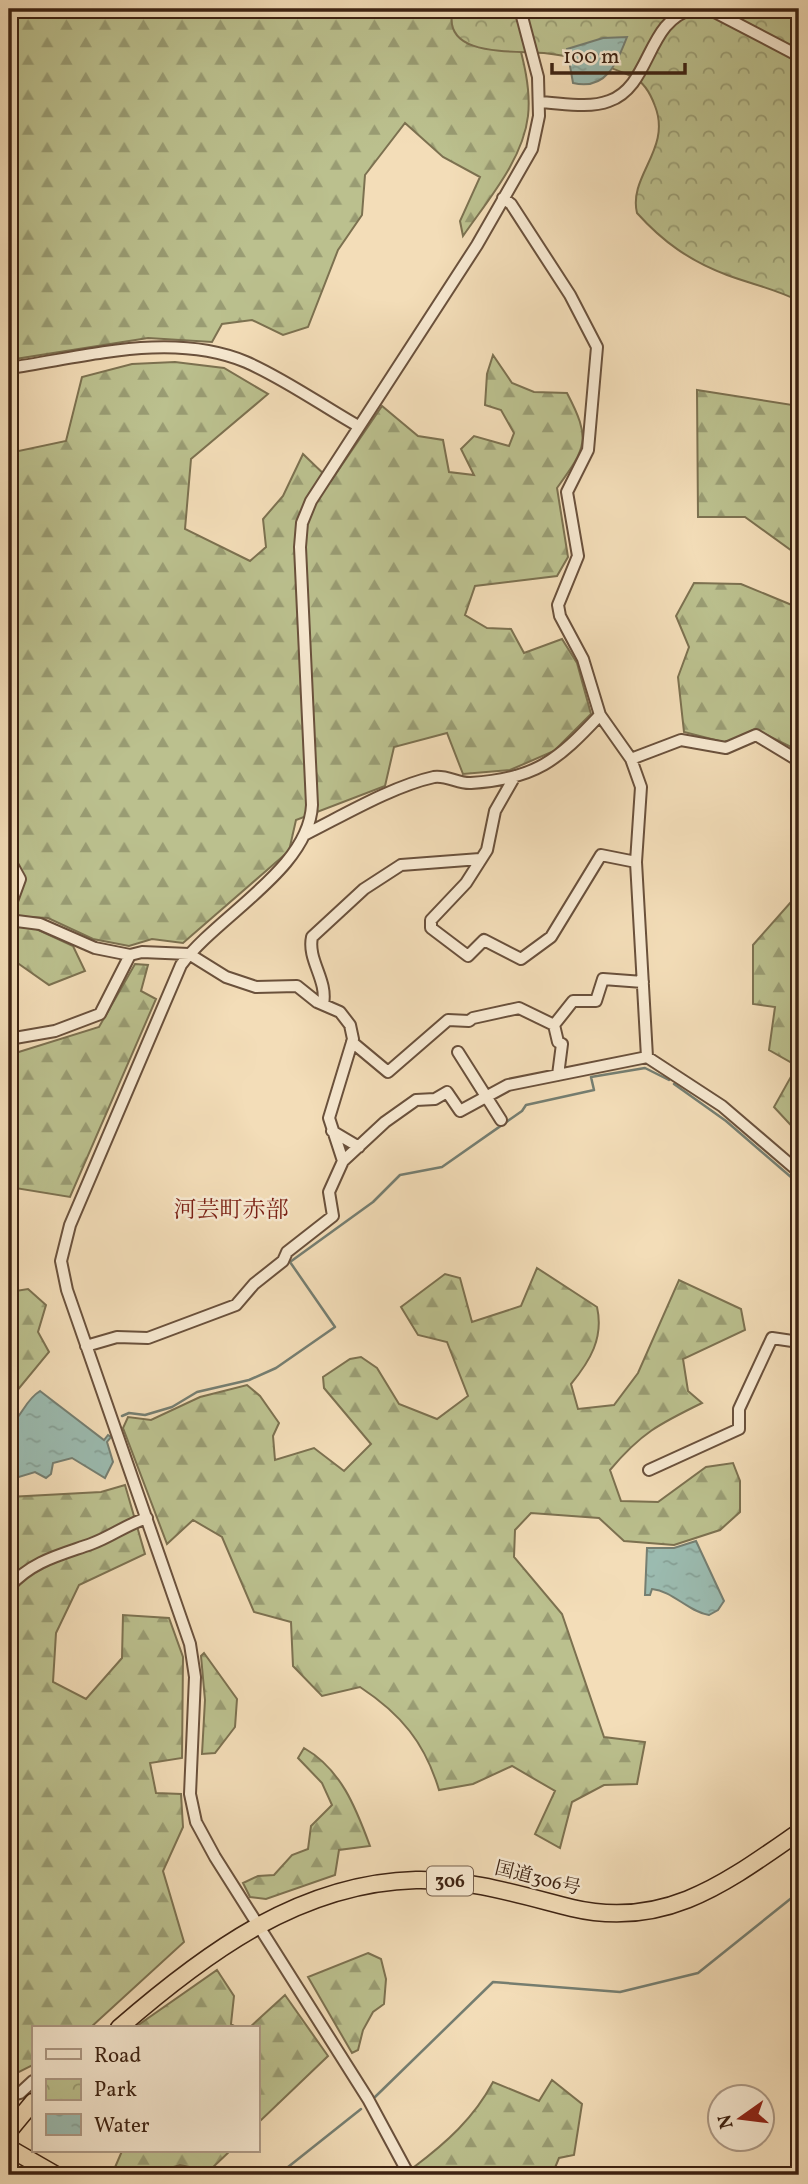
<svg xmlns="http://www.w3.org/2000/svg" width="808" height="2184" viewBox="0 0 808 2184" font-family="Vollkorn,'Noto Serif JP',serif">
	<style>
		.forest { fill: url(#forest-firs); stroke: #7c7150; stroke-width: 2 }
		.park { fill: url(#park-crowns); stroke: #7c7150; stroke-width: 2 }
		.water { fill: url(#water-ripples); stroke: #757e71; stroke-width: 2 }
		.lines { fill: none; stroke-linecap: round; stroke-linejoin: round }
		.stream { stroke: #757e71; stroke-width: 2.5 }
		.minor-casing { stroke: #6a513c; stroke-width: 14 }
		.highway-casing { stroke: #3d2212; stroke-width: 19 }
		.minor { stroke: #f7e9d1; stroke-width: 10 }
		.highway { stroke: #f3ddb8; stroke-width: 16 }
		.labels { text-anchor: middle; stroke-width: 5; stroke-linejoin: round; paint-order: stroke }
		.shield { fill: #f7e9d1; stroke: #755e4b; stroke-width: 2 }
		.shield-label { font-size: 18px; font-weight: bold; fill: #3d2212 }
		.street-label { font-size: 19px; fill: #3d2212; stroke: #f7e9d1 }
		.quarter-label { font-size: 23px; fill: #7a1f14; stroke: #f7e9d1 }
	</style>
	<defs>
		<pattern id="forest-firs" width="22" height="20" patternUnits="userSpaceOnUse" patternTransform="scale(1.75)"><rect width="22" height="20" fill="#bbc08e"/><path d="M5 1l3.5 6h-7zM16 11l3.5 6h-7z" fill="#999c73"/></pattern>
		<pattern id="park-crowns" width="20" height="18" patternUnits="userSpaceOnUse" patternTransform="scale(1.75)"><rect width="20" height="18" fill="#bbc08e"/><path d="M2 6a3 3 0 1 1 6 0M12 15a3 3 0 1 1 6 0" fill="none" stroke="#999c73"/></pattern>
		<pattern id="water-ripples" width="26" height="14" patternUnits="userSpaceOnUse" patternTransform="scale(1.75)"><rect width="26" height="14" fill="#9bbbb0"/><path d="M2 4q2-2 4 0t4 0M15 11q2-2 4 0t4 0" fill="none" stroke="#86a096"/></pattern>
	</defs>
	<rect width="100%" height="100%" fill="#f3ddb8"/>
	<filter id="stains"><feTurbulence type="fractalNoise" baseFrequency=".00286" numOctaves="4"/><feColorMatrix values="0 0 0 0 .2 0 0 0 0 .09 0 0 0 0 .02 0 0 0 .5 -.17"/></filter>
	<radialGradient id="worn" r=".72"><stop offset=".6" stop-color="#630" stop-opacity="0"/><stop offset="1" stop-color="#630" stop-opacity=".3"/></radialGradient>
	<path class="forest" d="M9 9H510C518 43 532 81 528 116 523 160 487 201 463 236L460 221 480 177 443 157 405 123 365 175 362 215 338 250 308 327 283 335 252 320 222 324 212 342 148 338 9 360Z
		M493 355 512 383 534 392 567 393C591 439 587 447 557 488L568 557 557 576 475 586 465 615 487 628 511 629 524 653 562 639 577 663 591 714 554 751 510 770 463 774 447 733 394 747 385 786 296 820 289 851 183 943 152 939 129 946 93 939 48 918 9 916V453L66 441 82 377 132 364 175 362 224 368 268 394 191 459 185 529 250 561 266 547 263 519 283 496 303 454 331 481 382 406 418 436 443 440 449 472 474 475 461 449 474 436 509 446 514 433 501 410 485 405 487 374Z
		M697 390 799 406V556L745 517H698Z
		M694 583 741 584 799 608V751L755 729 727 743 684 732 678 677 689 647 676 616Z
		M799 875V1134L774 1107 797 1066 769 1050 775 1007 753 1004V945L791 902Z
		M9 925 32 927 73 946 85 971 49 985 9 957Z
		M135 964 148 965 141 991 156 999 70 1197 9 1187V1055L99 1027Z
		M537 1268 597 1307C604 1338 590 1361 571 1384L578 1409 614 1405 638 1373 679 1280 741 1309 745 1330 683 1359 688 1391 702 1403C659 1424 641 1433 610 1470L621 1501 658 1502 706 1467 733 1463 740 1481V1512L720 1530 674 1545 624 1541 599 1518 531 1513 515 1530 514 1557 562 1614 604 1737 645 1742 637 1784 604 1785 572 1802 560 1848 535 1834 555 1791 512 1766 473 1784 439 1790C425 1743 401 1714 360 1687L322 1696 293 1666 291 1622 254 1612 222 1537 193 1520 167 1544 123 1428 128 1417 151 1420 200 1397 247 1385 260 1396 279 1423 273 1436 275 1460 314 1448 344 1471 371 1444 324 1388 323 1377 350 1359 361 1357 377 1368 399 1404 437 1419 468 1396 447 1342 418 1335 401 1307 445 1274 460 1278 472 1322 521 1306Z
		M28 1289 46 1305 38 1332 49 1352 11 1398 9 1292Z
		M125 1485 145 1554 79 1585 56 1633 53 1682 86 1699 122 1658 123 1615 169 1618 183 1657 182 1758 150 1763 156 1793 181 1794 183 1827 163 1871 184 1942 90 2028H33V2065L9 2077V1497L101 1492Z
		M204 1653 237 1699 235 1727 215 1753 202 1754 205 1700 201 1656Z
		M304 1748C341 1769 356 1808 370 1846L339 1850 335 1875 266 1899 250 1897 243 1883 258 1876 274 1875 292 1855 308 1849 311 1826 332 1805 322 1783 298 1758Z
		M368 1953 381 1959 386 1979 384 2004 373 2012 363 2030 358 2050 352 2053 308 1977Z
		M217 1970 234 1996 231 2024 238 2028H134Z
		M285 1995 328 2056 257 2124V2028H249Z
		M552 2080 582 2104 574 2155 559 2158 552 2175H419L414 2167C446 2143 474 2118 493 2082L539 2101Z
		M122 2151H230L209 2171 180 2165 147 2175 113 2172Z"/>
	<path class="park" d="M453 9H799V301C776 289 751 284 727 275 690 261 663 242 637 213 628 176 672 149 655 106 651 95 644 82 633 77 608 65 572 56 544 53 518 50 440 59 453 9Z"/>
	<path class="water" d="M627 37C617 63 606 91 573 83L567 49 603 38Z
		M40 1391 104 1440 108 1435 111 1437 107 1442 113 1462 105 1478 72 1458 53 1463 51 1474 46 1478 35 1472 9 1480V1426C22 1417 25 1400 40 1391Z
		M696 1541 724 1601 718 1610 709 1615C687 1611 673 1591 652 1589L650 1595H645L647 1548H674Z"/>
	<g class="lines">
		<path class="stream" d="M674 1084 726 1121 799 1184
			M122 1416 129 1413 145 1415 172 1407 197 1392 249 1380 276 1368 335 1327 290 1262 373 1202 400 1175 442 1167 522 1111 526 1105 594 1090 591 1077 645 1068 669 1080
			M375 2097 493 1982 620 1992 698 1973 799 1892
			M278 2175 361 2109"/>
		<defs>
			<path id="minor" d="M709 9 799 56
				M539 102C562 103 588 109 609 101 652 86 646 19 694 9
				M503 198 511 204 570 295 597 347 588 450 567 492 578 556 558 605 560 616 583 659 600 715 631 759 641 787 636 862 647 1057
				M9 368C86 357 171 331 246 362 285 379 321 405 358 426
				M631 759 681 740 726 748 756 735 799 761
				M515 776 495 811 487 850 466 883 431 920V928L468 956 484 940 521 959 551 937 601 855 636 862
				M306 834C344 815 393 786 434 777 447 775 459 784 471 783 536 779 558 760 600 715
				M9 859 20 879 9 909 10 920
				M9 920 40 924 95 948 130 955 142 952 189 954 226 977 256 987 297 986 317 1002 340 1012 350 1025 353 1039 329 1118 343 1161
				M323 1004C328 980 307 960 312 937L364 889 401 865 480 859
				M554 1025 573 1001H596L603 979 643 982
				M9 1039 55 1031 100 1014 130 955
				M352 1042 388 1072 448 1020 469 1021 473 1018 519 1008 554 1025 558 1042 562 1044 558 1075
				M458 1052 501 1120
				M332 1131 359 1147
				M86 1346 117 1337 148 1338 236 1305 254 1284 283 1261 287 1252 333 1216 329 1192 343 1161 385 1122 416 1100 435 1099 447 1092 460 1111 508 1085 647 1057 722 1106 799 1172
				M649 1470 739 1429V1409L772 1338 799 1342
				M9 1587C32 1561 60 1555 91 1544 111 1537 127 1524 147 1518
				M9 2096 20 2093 33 2081
				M409 2175 368 2099 215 1857 196 1822 190 1794 195 1677 190 1644 67 1290 61 1261 70 1225 181 965C218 915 309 869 312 805L300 547 302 523 311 501 477 245 532 149 539 116 538 77 520 9"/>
			<path id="highway" d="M119 2028C204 1954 299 1883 416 1880 471 1879 520 1895 572 1908 665 1930 727 1882 799 1832
				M9 2131 33 2102
				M9 2148 56 2175"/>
		</defs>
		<use href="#minor" class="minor-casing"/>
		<use href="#highway" class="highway-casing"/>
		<use href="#minor" class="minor"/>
		<use href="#highway" class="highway"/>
	</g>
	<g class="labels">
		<rect class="shield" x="427" y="1866.5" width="46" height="29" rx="5"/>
		<g class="shield-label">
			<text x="450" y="1887">306</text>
		</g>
		<g class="street-label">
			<text transform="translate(538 1877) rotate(14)" y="7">国道306号</text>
		</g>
		<g class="quarter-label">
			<text x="231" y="1217">河芸町赤部</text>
		</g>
	</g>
	<rect width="808" height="2184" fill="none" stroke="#f3ddb8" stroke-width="35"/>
	<rect x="10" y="10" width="787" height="2163" fill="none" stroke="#3d2212" stroke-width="3.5"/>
	<rect x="18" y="18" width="773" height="2149" fill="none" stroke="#3d2212" stroke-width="2"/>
	<rect x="32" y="2026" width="228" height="126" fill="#f7e9d1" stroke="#ad9985" stroke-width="2"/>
	<rect x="46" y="2049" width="35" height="10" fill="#f7e9d1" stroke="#ad9985" stroke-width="2"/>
	<text x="94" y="2062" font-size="21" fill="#3d2212">Road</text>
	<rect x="46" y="2079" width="35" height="21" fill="url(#park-crowns)" stroke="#ad9985" stroke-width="2"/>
	<text x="94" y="2096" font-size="21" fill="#3d2212">Park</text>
	<rect x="46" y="2114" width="35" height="21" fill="url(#water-ripples)" stroke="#ad9985" stroke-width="2"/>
	<text x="94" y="2132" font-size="21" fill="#3d2212">Water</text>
	<g transform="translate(741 2118) rotate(256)"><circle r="33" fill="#f7e9d1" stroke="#ad9985" stroke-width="2"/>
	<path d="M0-5L12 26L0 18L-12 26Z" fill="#8f2418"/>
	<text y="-10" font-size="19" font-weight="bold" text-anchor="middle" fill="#3d2212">N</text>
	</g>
	<path d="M552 63v10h133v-10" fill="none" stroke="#3d2212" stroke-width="3.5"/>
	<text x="563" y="63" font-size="21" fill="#3d2212" stroke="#f7e9d1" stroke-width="5" paint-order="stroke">100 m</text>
	<rect width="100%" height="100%" filter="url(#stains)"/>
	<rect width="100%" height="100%" fill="url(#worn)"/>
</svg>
